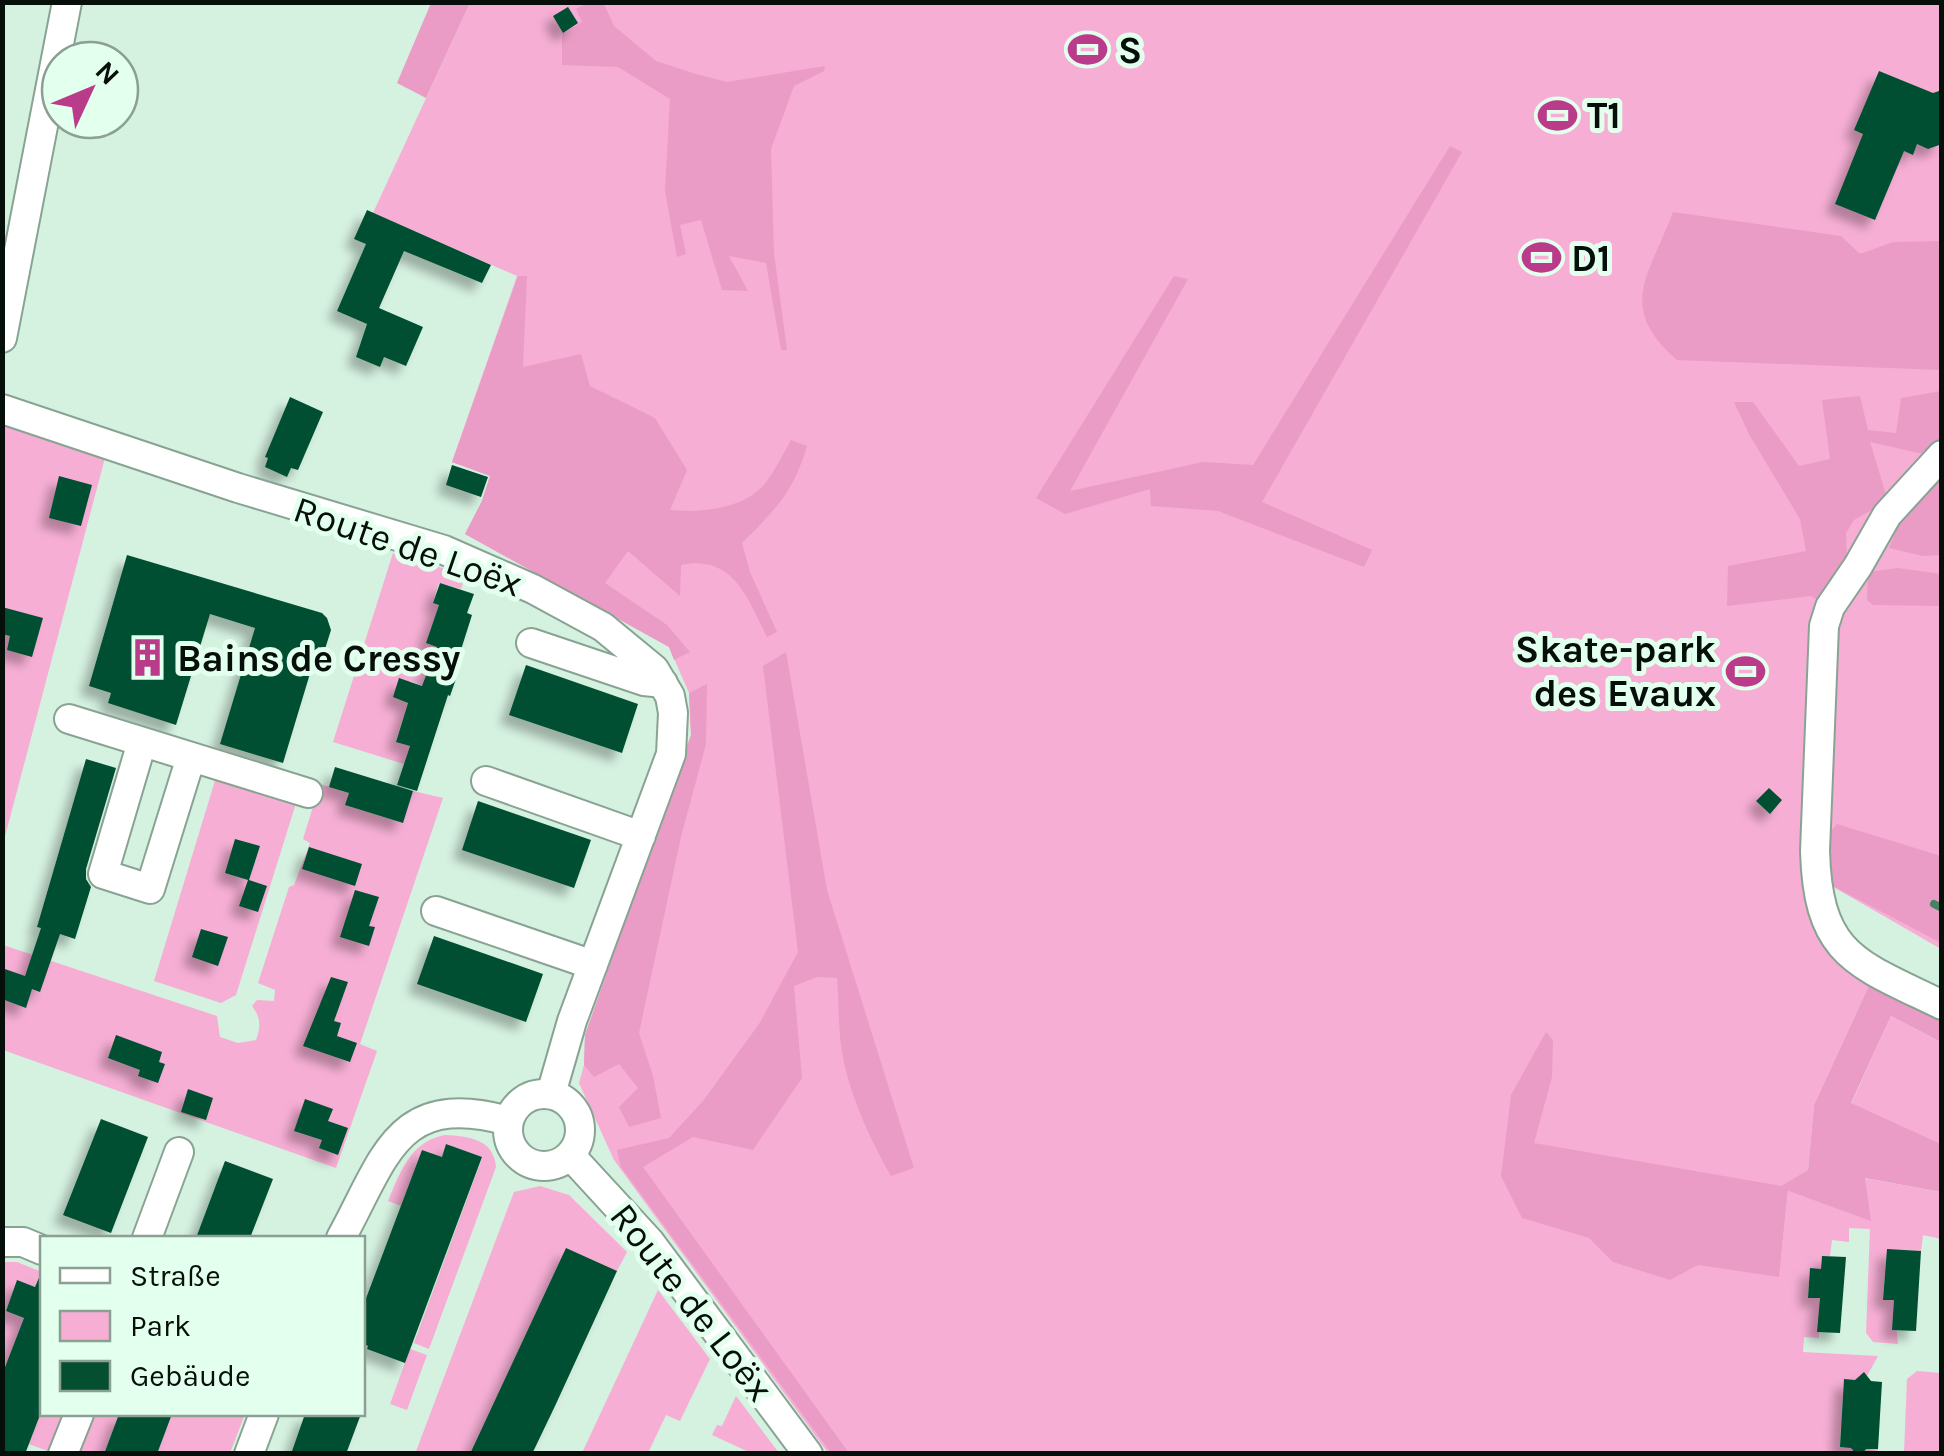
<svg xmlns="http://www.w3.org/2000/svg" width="1944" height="1456" viewBox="0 0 1944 1456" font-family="Karla,sans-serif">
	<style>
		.green { fill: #f6aed4 }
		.forest { fill: #ea9cc6 }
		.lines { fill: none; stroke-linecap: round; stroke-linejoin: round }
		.stream { stroke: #468362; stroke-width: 8 }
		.building { fill: #054f31; filter: url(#shadow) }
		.minor-casing { stroke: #89a393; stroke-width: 32 }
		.minor { stroke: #fff; stroke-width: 28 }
		.labels { text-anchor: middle; stroke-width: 10; stroke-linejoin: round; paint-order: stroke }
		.poi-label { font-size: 38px; font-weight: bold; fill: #060f0a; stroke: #e3ffed; text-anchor: start }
		.street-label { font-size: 38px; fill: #060f0a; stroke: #e3ffed }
	</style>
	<defs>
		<filter id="shadow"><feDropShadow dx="-9" dy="9" stdDeviation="5" flood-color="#0004"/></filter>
	</defs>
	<rect width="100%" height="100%" fill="#d5f1e0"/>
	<path class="green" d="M470 3H1941V949L1816 877 1805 875C1810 939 1824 943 1871 981L1814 1105 1808 1170 1781 1187V1257L1788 1191 1870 1220 1864 1178 1941 1192V1239L1923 1235 1921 1251 1897 1250 1885 1273 1883 1299 1894 1300 1898 1344 1873 1342 1866 1333 1870 1229 1849 1228V1242L1832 1240 1830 1256H1822L1821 1269H1810L1808 1297 1820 1298 1819 1338 1804 1337 1803 1352 1878 1356 1867 1376 1860 1375 1857 1380H1844L1842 1413 1845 1425H1841L1840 1446 1878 1449 1877 1453H828L614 1160 579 1083 584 1065 585 1035 691 735 689 693 669 647 465 534 482 501 490 476 452 462 517 276 373 213Z
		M2 424 106 454 3 844Z
		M393 553 465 575 461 589 439 583 433 602 439 605 427 643 441 648 438 658 418 652 415 661 429 667 432 689 410 681 402 700 408 703 396 741 410 746 404 764 333 742Z
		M217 774 297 800 236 995 221 1003 154 981Z
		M320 784 349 793 346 805 402 823 413 791 443 798 360 1044 377 1051 336 1168 3 1050V945L217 1016 220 1037 238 1043 256 1040C261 1026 261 1018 252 1006L257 1000 274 1001 275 990 258 983 289 887 294 885 310 843 303 839Z
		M1891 1016 1941 1042V1144L1851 1104Z
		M445 1135C468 1136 494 1139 496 1167L429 1349 414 1343 482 1158 447 1144 442 1157 422 1150 401 1206 388 1201C401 1171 410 1142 445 1135Z
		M540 1186 569 1195 627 1252 617 1271 470 1453 415 1454 514 1192Z
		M3 1262H17L42 1272V1286L39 1288 17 1281 6 1311 24 1318 3 1375Z
		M658 1290 710 1359 680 1421 666 1415 648 1453H582Z
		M410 1349 427 1355 407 1410 390 1404Z
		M1917 1371 1941 1373V1453H1904L1907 1379Z
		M736 1396 779 1453H751L712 1435 717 1425 722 1426Z
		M42 1410V1414H70L53 1453 29 1444Z
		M86 1414H109L118 1417 104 1453 70 1454Z
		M172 1414H245L230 1453 157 1454Z"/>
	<path class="forest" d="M603 2 614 26 656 61 696 74 727 82 825 66 824 71 794 86 771 149 774 253 787 350H781L766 263 729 256 748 291 722 290 701 220 680 225 686 254 677 257 665 191 670 99 618 67 562 65V34L582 22 576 9 587 3Z
		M431 3H470L426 98 397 83Z
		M1450 146 1462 152 1262 502 1372 550 1364 567 1218 511 1151 506 1150 489 1065 514 1036 498 1174 276 1188 279 1070 491 1203 462 1253 465Z
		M1673 212 1841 236 1860 254 1893 242 1941 241V370L1677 360C1616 307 1649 276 1673 212Z
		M518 276H527L523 367 581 354 590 386 655 418 687 470 670 510C701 513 746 509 766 482 776 469 783 454 791 440L807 446C793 493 776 509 742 543L750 572 777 632 767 637C747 598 734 554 681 565L680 596 628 551 605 583 667 625 690 652 674 660 669 647 465 534 482 501 490 476 452 462Z
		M1941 391V442L1928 455 1870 442 1888 501 1854 520 1846 533 1847 562 1817 600 1811 596 1727 606 1728 566 1806 551 1800 519 1750 436 1734 402H1753L1799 466 1830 459 1822 400 1860 396 1868 430 1896 433 1901 398Z
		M1941 474V555L1923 556 1889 548 1904 511Z
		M1898 568 1941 574V606L1873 605 1867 600 1868 572Z
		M786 652 827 890 914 1168 891 1176C871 1141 851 1098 843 1058 838 1032 839 1004 837 978L817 977 794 986 802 1078 753 1150 693 1137 643 1167 849 1453H831L621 1167 617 1150 669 1138 703 1101 759 1024 798 952 763 666Z
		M707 684 706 744 681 837 639 1033 653 1076 661 1118 629 1127 619 1107 638 1088 619 1064 594 1077 584 1065 585 1035 691 735 689 693Z
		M1837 824 1941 856V943L1829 884 1827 835Z
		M1871 981 1941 1017V1042L1891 1016 1851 1103 1941 1144V1192L1865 1178 1871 1221 1788 1191 1779 1277 1698 1265 1670 1280 1613 1262 1589 1238 1522 1218 1501 1176 1511 1095 1546 1032 1553 1040 1552 1077 1534 1143 1781 1186 1808 1170 1814 1105Z"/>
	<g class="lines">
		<path class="stream" d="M1934 904 1942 908"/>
	</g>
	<path class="building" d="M568 7 578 23 563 33 553 16Z
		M1879 71 1933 93 1942 90V144L1928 149 1917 144 1913 155 1904 151 1875 220 1835 204 1863 134 1854 130Z
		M367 210 491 265 482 283 404 251 379 308 423 327 406 366 384 357 380 367 356 357 367 324 337 311 366 244 354 239Z
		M290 397 323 412 298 470 291 468 287 477 265 467 268 458 265 457Z
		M452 465 488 477 481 497 446 485Z
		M59 476 92 485 81 526 49 518Z
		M127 555 322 613 327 618 331 630 325 649 318 647 283 763 220 744 255 628 210 614 176 725 108 703 111 693 89 686Z
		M440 583 474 594 467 613 472 615 453 675 457 676 450 696 448 695 417 791 397 785 410 746 396 742 408 703 393 697 399 678 422 686 437 647 426 643 439 605 433 603Z
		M2 607 43 618 32 657 7 650 10 636 2 634Z
		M526 665 638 704 622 753 509 715Z
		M86 759 116 768 86 869V879L91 887 75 939 60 934 40 992 32 989 26 1008 2 999V968L25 976 41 928 37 927Z
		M335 767 413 791 403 823 345 805 349 793 329 787Z
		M1769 788 1782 800 1770 814 1756 801Z
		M478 801 591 840 574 888 462 850Z
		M235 839 260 846 249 880 267 886 258 912 239 906 248 880 225 873Z
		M309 847 362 864 355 886 302 869Z
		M355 890 379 897 369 926 375 927 369 946 340 937Z
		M201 929 228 937 218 966 192 957Z
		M434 936 543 974 526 1022 417 984Z
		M331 977 348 982 334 1021 341 1023 337 1036 357 1043 350 1062 303 1046Z
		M116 1035 162 1052 159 1062 165 1064 158 1083 138 1076 140 1070 108 1058Z
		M188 1089 213 1098 206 1120 181 1112Z
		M305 1099 333 1109 328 1121 348 1128 338 1155 319 1148 322 1140 294 1131Z
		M101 1119 148 1137 111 1233 63 1215Z
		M446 1144 482 1157 405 1363 367 1349 368 1346 362 1343V1309L422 1150 442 1157Z
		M225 1161 273 1179 250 1238H196Z
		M566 1248 617 1271 555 1406 532 1454H470Z
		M1887 1249 1921 1251 1916 1331 1892 1330 1894 1300H1883Z
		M1822 1256 1846 1257 1840 1333 1817 1332 1820 1298H1808L1810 1268 1821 1269Z
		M41 1273 42 1410 25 1454H2V1375L24 1318 6 1311 17 1280 35 1287Z
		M1864 1372 1871 1381 1882 1382 1878 1449H1866L1862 1454H1856L1851 1448 1840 1447 1844 1379 1855 1380Z
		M119 1414H172L157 1454H104Z
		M305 1414H361L346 1454H291Z"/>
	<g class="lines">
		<defs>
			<path id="minor" d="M2 338 67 2
				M2 409 238 488 444 550 533 589 603 627 654 669 670 696 673 713 671 754 572 1021 551 1094
				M1942 455 1887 515 1858 566 1830 607 1824 626 1815 851C1818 956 1856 963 1942 1005
				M531 643 644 681 663 683
				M69 719 308 793
				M142 742 103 874 150 889 191 757
				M486 781 641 836
				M436 911 593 965
				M508 1130a36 36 0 1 1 72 0a36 36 0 1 1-72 0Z
				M570 1155 650 1242 808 1454
				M147 1238 179 1152
				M341 1238C386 1156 397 1090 509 1121
				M2 1242H23L42 1250
				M63 1454 79 1414
				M249 1454 264 1414"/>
		</defs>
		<use href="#minor" class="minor-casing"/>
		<use href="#minor" class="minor"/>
	</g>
	<defs>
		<symbol id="stadium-bare" viewBox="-9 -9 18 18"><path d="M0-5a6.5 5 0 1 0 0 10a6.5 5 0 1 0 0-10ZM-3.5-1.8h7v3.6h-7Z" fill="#b93b89" stroke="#e3ffed" stroke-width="2.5" paint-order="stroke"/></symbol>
		<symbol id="building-bare" viewBox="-9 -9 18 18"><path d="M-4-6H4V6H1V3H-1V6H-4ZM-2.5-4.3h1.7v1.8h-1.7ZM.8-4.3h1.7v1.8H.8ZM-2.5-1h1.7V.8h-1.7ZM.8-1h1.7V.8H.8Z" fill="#b93b89" stroke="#e3ffed" stroke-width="2.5" paint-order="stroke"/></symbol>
	</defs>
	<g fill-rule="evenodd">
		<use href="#stadium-bare" x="1060" y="22" width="55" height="55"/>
		<use href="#stadium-bare" x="1530" y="88" width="55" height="55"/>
		<use href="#stadium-bare" x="1514" y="230" width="55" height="55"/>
		<use href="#building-bare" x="120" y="630" width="55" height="55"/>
		<use href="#stadium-bare" x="1718" y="644" width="55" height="55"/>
	</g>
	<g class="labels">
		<g class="poi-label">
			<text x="1118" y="63">S</text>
			<text x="1587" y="128">T1</text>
			<text x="1571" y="271">D1</text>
			<text x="1716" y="662" text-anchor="end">Skate-park<tspan x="1716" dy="44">des Evaux</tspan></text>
			<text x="177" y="671">Bains de Cressy</text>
		</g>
		<g class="street-label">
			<text transform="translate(408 546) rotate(19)" y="13">Route de Loëx</text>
			<text transform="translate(692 1302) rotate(52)" y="13">Route de Loëx</text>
		</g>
	</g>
	<rect width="1944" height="1456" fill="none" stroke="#060f0a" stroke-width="10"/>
	<rect x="40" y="1236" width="325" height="180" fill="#e3ffed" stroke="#8b9f92" stroke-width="2.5"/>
	<rect x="60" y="1268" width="50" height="15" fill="#ffffff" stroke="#8b9f92" stroke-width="2.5"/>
	<text x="130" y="1286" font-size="30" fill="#060f0a">Straße</text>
	<rect x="60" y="1311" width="50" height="30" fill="#f6aed4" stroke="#8b9f92" stroke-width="2.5"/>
	<text x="130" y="1336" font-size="30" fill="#060f0a">Park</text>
	<rect x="60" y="1361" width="50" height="30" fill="#054f31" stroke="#8b9f92" stroke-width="2.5"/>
	<text x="130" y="1386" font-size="30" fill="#060f0a">Gebäude</text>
	<g transform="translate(90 90) rotate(46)"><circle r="48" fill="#e3ffed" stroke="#8b9f92" stroke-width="2.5"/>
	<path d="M0-8L18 38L0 25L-18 38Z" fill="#b93b89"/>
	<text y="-15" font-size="28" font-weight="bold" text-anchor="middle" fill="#060f0a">N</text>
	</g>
</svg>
